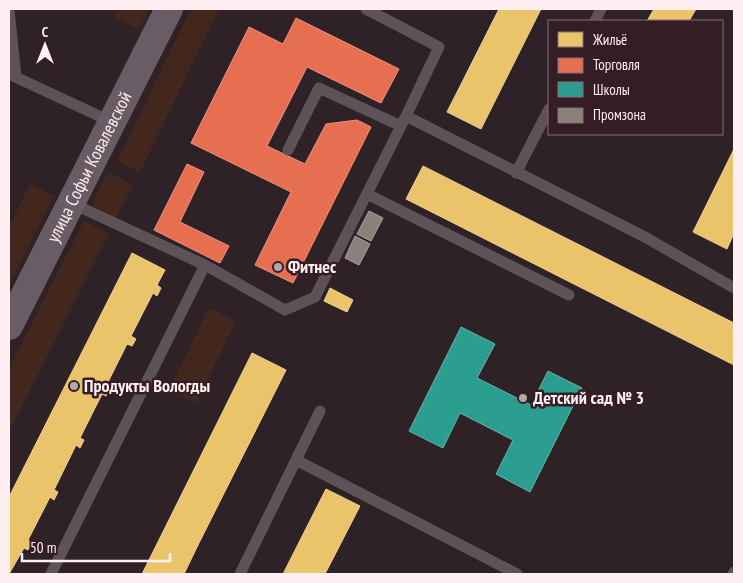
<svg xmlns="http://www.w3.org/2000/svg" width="743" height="583" viewBox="0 0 743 583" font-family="'PT Sans Narrow',sans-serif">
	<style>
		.green { fill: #43261c }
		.homes { fill: #e9c46a; stroke: #f0d193 }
		.shops { fill: #e76f51; stroke: #ee9581 }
		.schools { fill: #2a9d8f; stroke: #6ab5ad }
		.industry { fill: #8a817c; stroke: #ada29f }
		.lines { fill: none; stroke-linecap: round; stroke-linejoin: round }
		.lane { stroke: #5e5259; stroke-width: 11 }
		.secondary { stroke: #6a5c65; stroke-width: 28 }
		.poi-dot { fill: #b6a7ab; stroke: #341d24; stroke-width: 2 }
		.labels { text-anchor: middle; stroke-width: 5; stroke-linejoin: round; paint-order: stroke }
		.street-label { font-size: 18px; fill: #ffeef2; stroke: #341d24 }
		.poi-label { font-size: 18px; font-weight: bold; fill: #ffeef2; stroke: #341d24; text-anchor: start }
	</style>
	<rect width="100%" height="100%" fill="#2f2226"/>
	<path class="green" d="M118 9H149L139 29 114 17Z
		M191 9H219L140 172 117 161Z
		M108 172 133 185 116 218 91 206Z
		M30 184 54 196 9 285V227Z
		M84 221 109 233 9 432V368Z
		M209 308 236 321 196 403 169 390Z"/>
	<path class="homes" d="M499 9H541L481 129 447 112Z
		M654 9H696L689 21H647Z
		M734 149V233L727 249 693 232Z
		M423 166 734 323V365L406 199Z
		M132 253 165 270 157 285 161 288 157 296 153 293 131 336 136 339 132 346 127 344 106 386 110 388 106 396 102 394 80 438 84 440 80 448 76 445 54 490 58 492 54 500 50 497 28 540 32 542 28 550 24 548 9 574V497Z
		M330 288 353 300 347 312 324 301Z
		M252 353 286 370 199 543 184 574H142Z
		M326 489 360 506 325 574H283Z"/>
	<path class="shops" d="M296 18 399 69 381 103 307 67 267 146 305 164 326 124 357 120 371 127 293 283 255 265 291 192 191 143 249 27 283 44Z
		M187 164 204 172 180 222 229 246 220 263 154 230Z"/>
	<path class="schools" d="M461 327 495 344 477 378 531 405 548 371 582 388 530 492 496 474 513 440 460 413 443 448 409 431Z"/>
	<path class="industry" d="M369 211 383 218 371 241 357 234Z
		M355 236 370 244 359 265 345 258Z"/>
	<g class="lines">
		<path class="lane" d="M366 9 439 47 406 116 645 237 734 288
			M9 10 16 77
			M595 21 601 9
			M9 74 112 122
			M288 150 319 88 401 126
			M516 173 549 109
			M367 194 569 295
			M205 265 285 310 315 297 406 116
			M296 460 517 574
			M51 574 205 265 71 203
			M240 574 320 411
			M733 574 734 572"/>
		<path class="secondary" id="s1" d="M9 326 169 9"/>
	</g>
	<g class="poi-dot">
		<circle cx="278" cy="267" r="5"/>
		<circle cx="74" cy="386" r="5"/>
		<circle cx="523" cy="398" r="5"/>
	</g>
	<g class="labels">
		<g class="street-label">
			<text dy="6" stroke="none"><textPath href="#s1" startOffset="178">улица Софьи Ковалевской</textPath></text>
		</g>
		<g class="poi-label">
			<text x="288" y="273">Фитнес</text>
			<text x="84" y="392">Продукты Вологды</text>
			<text x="533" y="404">Детский сад № 3</text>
		</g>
	</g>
	<rect width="743" height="583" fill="none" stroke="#ffeef2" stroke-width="20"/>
	<rect x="548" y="20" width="175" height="115" fill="#341d24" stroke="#857176"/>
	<rect x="558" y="32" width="25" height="15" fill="#e9c46a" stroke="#857176"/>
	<text x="593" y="45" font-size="15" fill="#ffeef2">Жильё</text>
	<rect x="558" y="58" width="25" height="15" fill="#e76f51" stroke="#857176"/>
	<text x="593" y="70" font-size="15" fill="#ffeef2">Торговля</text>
	<rect x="558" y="82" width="25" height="15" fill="#2a9d8f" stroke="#857176"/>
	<text x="593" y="95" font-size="15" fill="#ffeef2">Школы</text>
	<rect x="558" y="108" width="25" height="15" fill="#8a817c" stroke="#857176"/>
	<text x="593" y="120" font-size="15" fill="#ffeef2">Промзона</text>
	<g transform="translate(45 45)" stroke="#341d24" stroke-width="4" paint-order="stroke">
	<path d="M0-4L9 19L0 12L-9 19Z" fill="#ffeef2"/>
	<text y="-8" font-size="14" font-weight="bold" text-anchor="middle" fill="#ffeef2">С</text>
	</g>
	<path d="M22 553v8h148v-8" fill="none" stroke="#ffeef2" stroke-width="2.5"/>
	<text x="30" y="553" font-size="15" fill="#ffeef2" stroke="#341d24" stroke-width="4" paint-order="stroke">50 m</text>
</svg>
